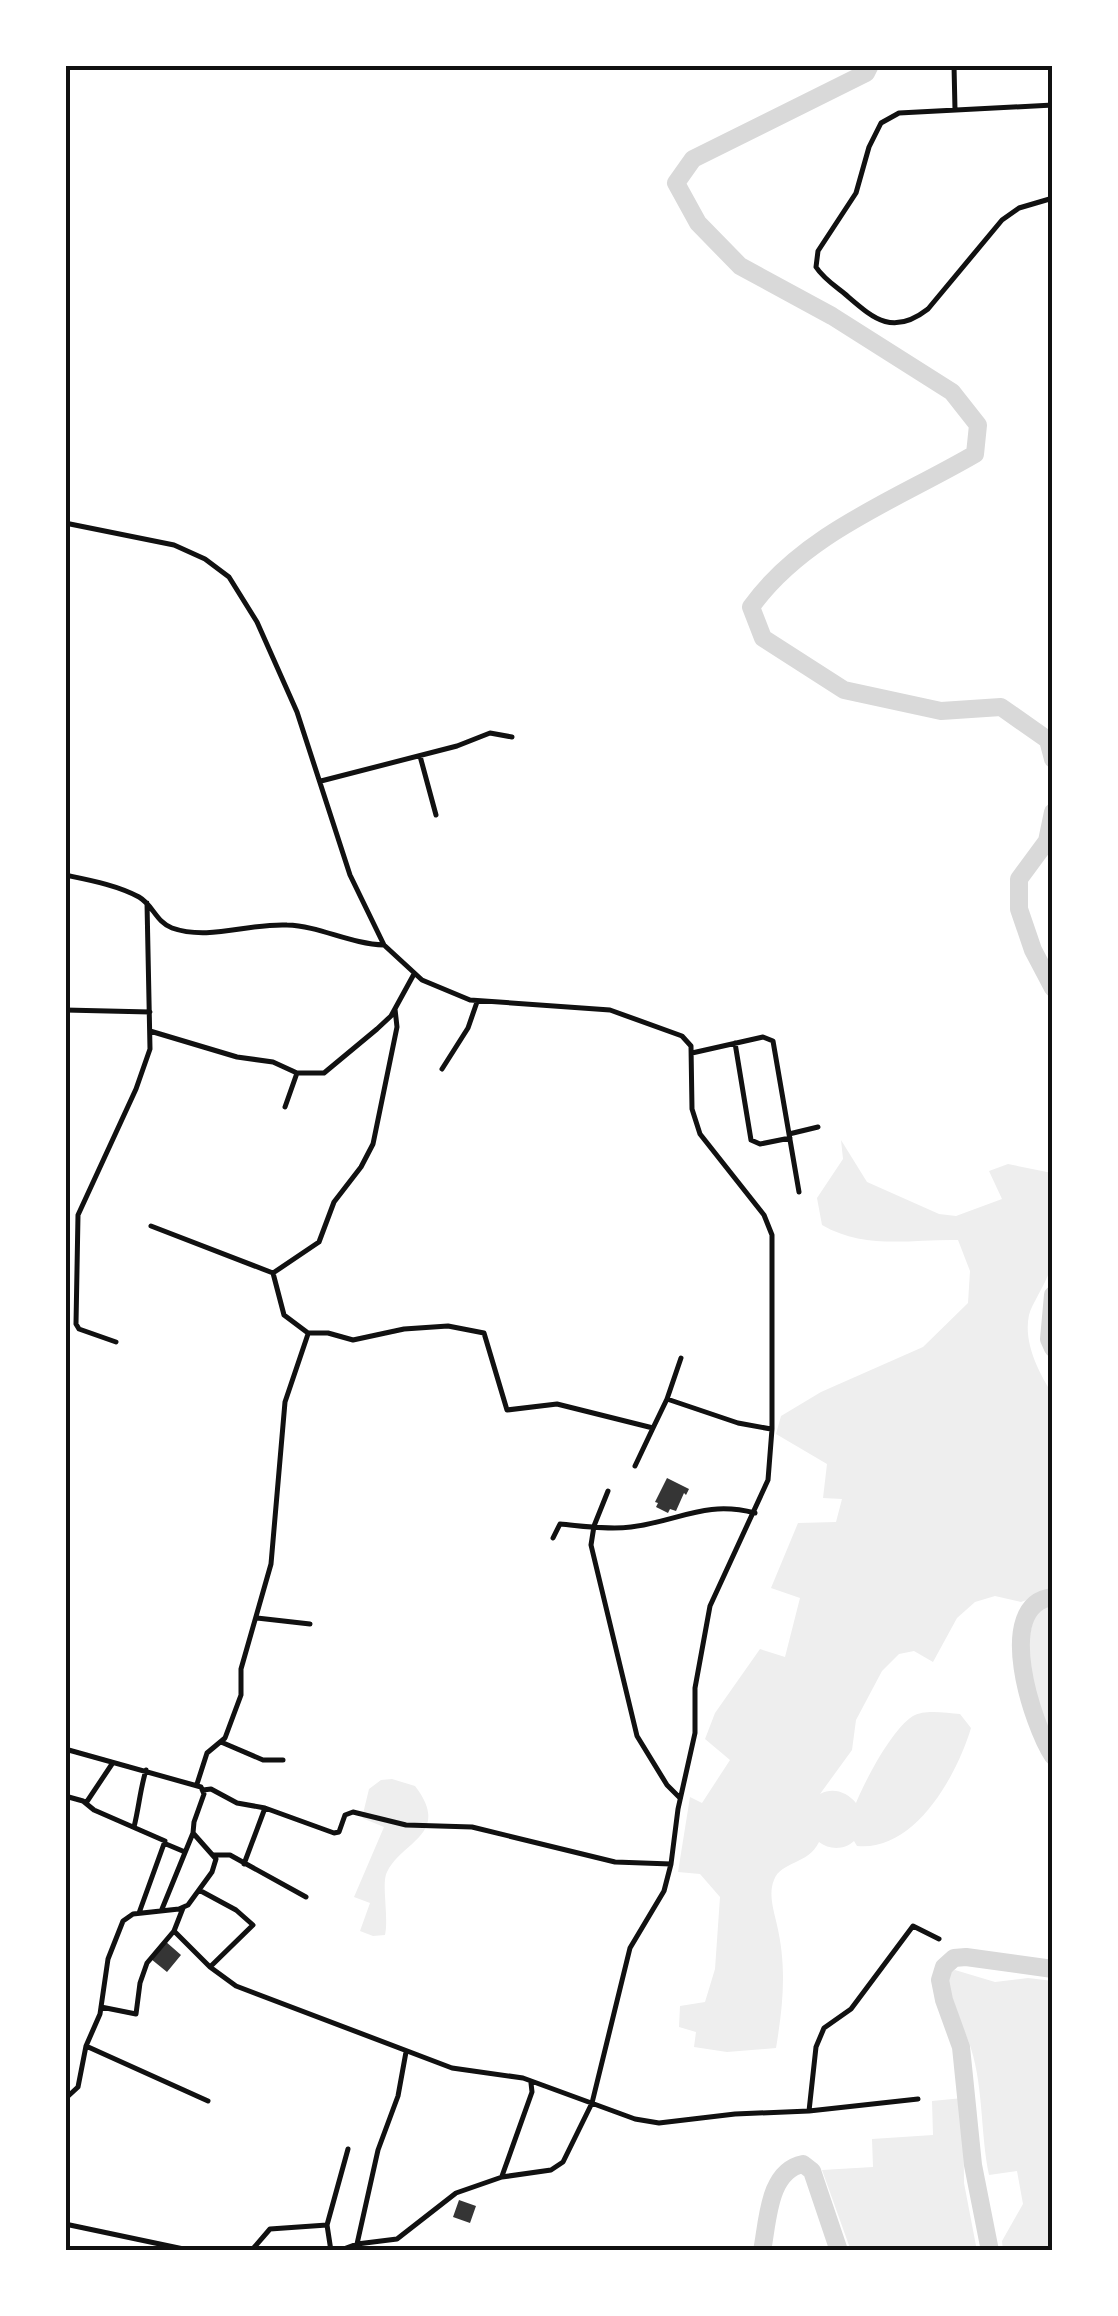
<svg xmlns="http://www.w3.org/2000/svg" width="1118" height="2316" viewBox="0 0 1118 2316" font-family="'Fira Sans Condensed',sans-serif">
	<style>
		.green { fill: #eee }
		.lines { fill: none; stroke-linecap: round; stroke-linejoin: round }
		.river { stroke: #d9d9d9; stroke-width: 18 }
		.building { fill: #353535 }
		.minor { stroke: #111; stroke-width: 5 }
		.neatline { fill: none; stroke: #111; stroke-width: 4 }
	</style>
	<rect width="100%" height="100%" fill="#fff"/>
	<path class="green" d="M841 1140 867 1182 939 1214 956 1216 1002 1199 989 1171 1008 1164 1052 1173C1055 1197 1058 1243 1051 1266 1047 1283 1032 1303 1029 1315 1023 1343 1039 1373 1053 1395V1590L1021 1602 995 1596 975 1602 957 1618 933 1662 914 1651 899 1654 882 1671 856 1720 852 1750 820 1794C833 1787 847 1792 856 1803 865 1781 892 1729 913 1716 925 1709 946 1713 960 1714L971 1728C957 1775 915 1852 857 1846L854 1841C845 1850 829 1850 819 1842 808 1865 781 1861 774 1880 768 1894 774 1911 777 1925 787 1968 783 2006 776 2048L727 2052 694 2047 696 2032 679 2027 680 2006 705 2002 715 1969 720 1897 700 1874 678 1872 690 1797 702 1803 730 1760 705 1739 715 1713 760 1649 785 1657 800 1598 771 1588 798 1523 836 1522 842 1499 823 1498 827 1464 776 1434 781 1416 821 1392 923 1347 968 1303 970 1271 958 1240C911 1239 865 1250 822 1225L817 1198 843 1159Z
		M1053 1604V1747C1030 1707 1018 1656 1037 1612Z
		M392 1779 415 1786C452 1834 402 1841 387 1872 381 1883 389 1916 385 1935L373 1936 360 1931 370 1903 354 1897 384 1827 362 1818 369 1789 381 1780Z
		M955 1970 995 1982 1028 1978 1053 1981V2244L1042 2251H1003L1002 2241 1023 2204 1017 2171 989 2175C980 2132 984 2081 968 2040 959 2017 945 1999 948 1973Z
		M963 2098 964 2183 977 2251H851L822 2170 873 2167 872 2139 933 2135 932 2101Z"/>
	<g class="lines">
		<path class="river" d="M870 65 866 73 693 159 676 183 698 223 740 266 832 316 952 392 978 425 975 454C898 499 804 533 751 607L763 638 844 690 941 711 1001 707 1048 740 1053 759
			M1053 812 1047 841 1019 879V909L1033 950 1053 988
			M1053 1295 1049 1339 1053 1348
			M1053 1597C992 1604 1033 1726 1053 1756
			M762 2251C768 2221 768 2171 803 2164L812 2171 839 2251
			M990 2251 973 2165 961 2047 944 2000 940 1980 944 1967 954 1958 966 1957 1053 1969"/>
	</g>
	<path class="building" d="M667 1478 689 1489 686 1495 684 1493 676 1511 670 1509 668 1513 656 1507 658 1503 655 1502Z
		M165 1941 181 1955 167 1972 151 1959Z
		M459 2200 476 2206 470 2223 453 2217Z"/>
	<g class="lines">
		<path class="minor" d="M954 65 955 110
			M1053 105 899 113 881 123 869 147 856 193 818 251 816 267C823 278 835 286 845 294 873 318 892 337 928 309L1002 220 1019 208 1053 198
			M65 523 174 545 205 559 229 577 257 622 297 712 350 875 384 945 422 980 470 1000 610 1010 682 1036 691 1046 692 1109 700 1134 764 1215 772 1235V1429L768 1480 710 1606 695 1688V1733L678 1809 671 1864 664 1891 630 1948 592 2103 563 2162 551 2170 502 2177 456 2193 397 2239 357 2244 338 2251
			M420 756 436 815
			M321 781 457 746 490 733 512 737
			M65 875C89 880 117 885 139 897 153 905 156 922 172 928 209 941 249 923 287 925 320 926 350 944 384 945
			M65 1010 150 1012
			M150 1031 237 1057 273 1062 297 1073
			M735 1043 751 1140 760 1144 790 1138
			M692 1053 763 1037 773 1041 799 1192
			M442 1069 468 1028 477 1002
			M285 1107 297 1073H324L377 1029 391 1016 414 974
			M789 1134 818 1127
			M151 1226 273 1273 284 1315 308 1333H328L353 1340 404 1329 448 1326 484 1333 507 1410 557 1404 653 1428 667 1399 738 1423 771 1429
			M273 1273 319 1242 334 1202 361 1167 373 1144 397 1027 395 1009
			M116 1342 79 1329 76 1324 78 1215 136 1089 150 1049 147 903
			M667 1399 681 1358
			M635 1466 653 1428
			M608 1491 594 1526 591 1545 637 1736 667 1785 680 1798
			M553 1538 560 1524C583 1526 608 1530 631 1527 679 1521 705 1500 755 1513
			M257 1618 310 1624
			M221 1742 263 1760H283
			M65 1749 201 1787 204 1794 194 1822 193 1833 216 1859 212 1872 188 1905 179 1909 133 1914 123 1921 108 1959 100 2014 86 2046 78 2087 65 2099
			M197 1784 207 1753 225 1738 241 1695V1669L271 1564 285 1402 308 1334
			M203 1790 211 1789 237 1803 265 1808 334 1833 339 1832 345 1815 353 1812 406 1825 472 1827 615 1862 671 1864
			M65 1796 83 1801 94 1810 165 1841 139 1913
			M86 1803 112 1764
			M134 1827C139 1807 140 1790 146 1770
			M166 1844 185 1852
			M214 1855H230L306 1897
			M244 1864 265 1808
			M199 1890 236 1910 253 1925 210 1967
			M183 1908 174 1931 210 1967 236 1986 452 2068 523 2078 635 2119 659 2123 735 2114 809 2111 816 2047 824 2028 851 2009 913 1926 939 1939
			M162 1909 193 1833
			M101 2007 136 2014 140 1983 147 1963 174 1931
			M86 2046 208 2101
			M809 2111 918 2099
			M502 2176 532 2092 531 2083
			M65 2224 193 2251
			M357 2244 378 2150 398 2096 406 2052
			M251 2251 270 2229 327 2225
			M331 2251 327 2225 348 2149"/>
	</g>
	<rect width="1118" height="2316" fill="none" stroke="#ffffff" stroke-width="135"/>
	<rect x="68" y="68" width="982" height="2180" class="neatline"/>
</svg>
